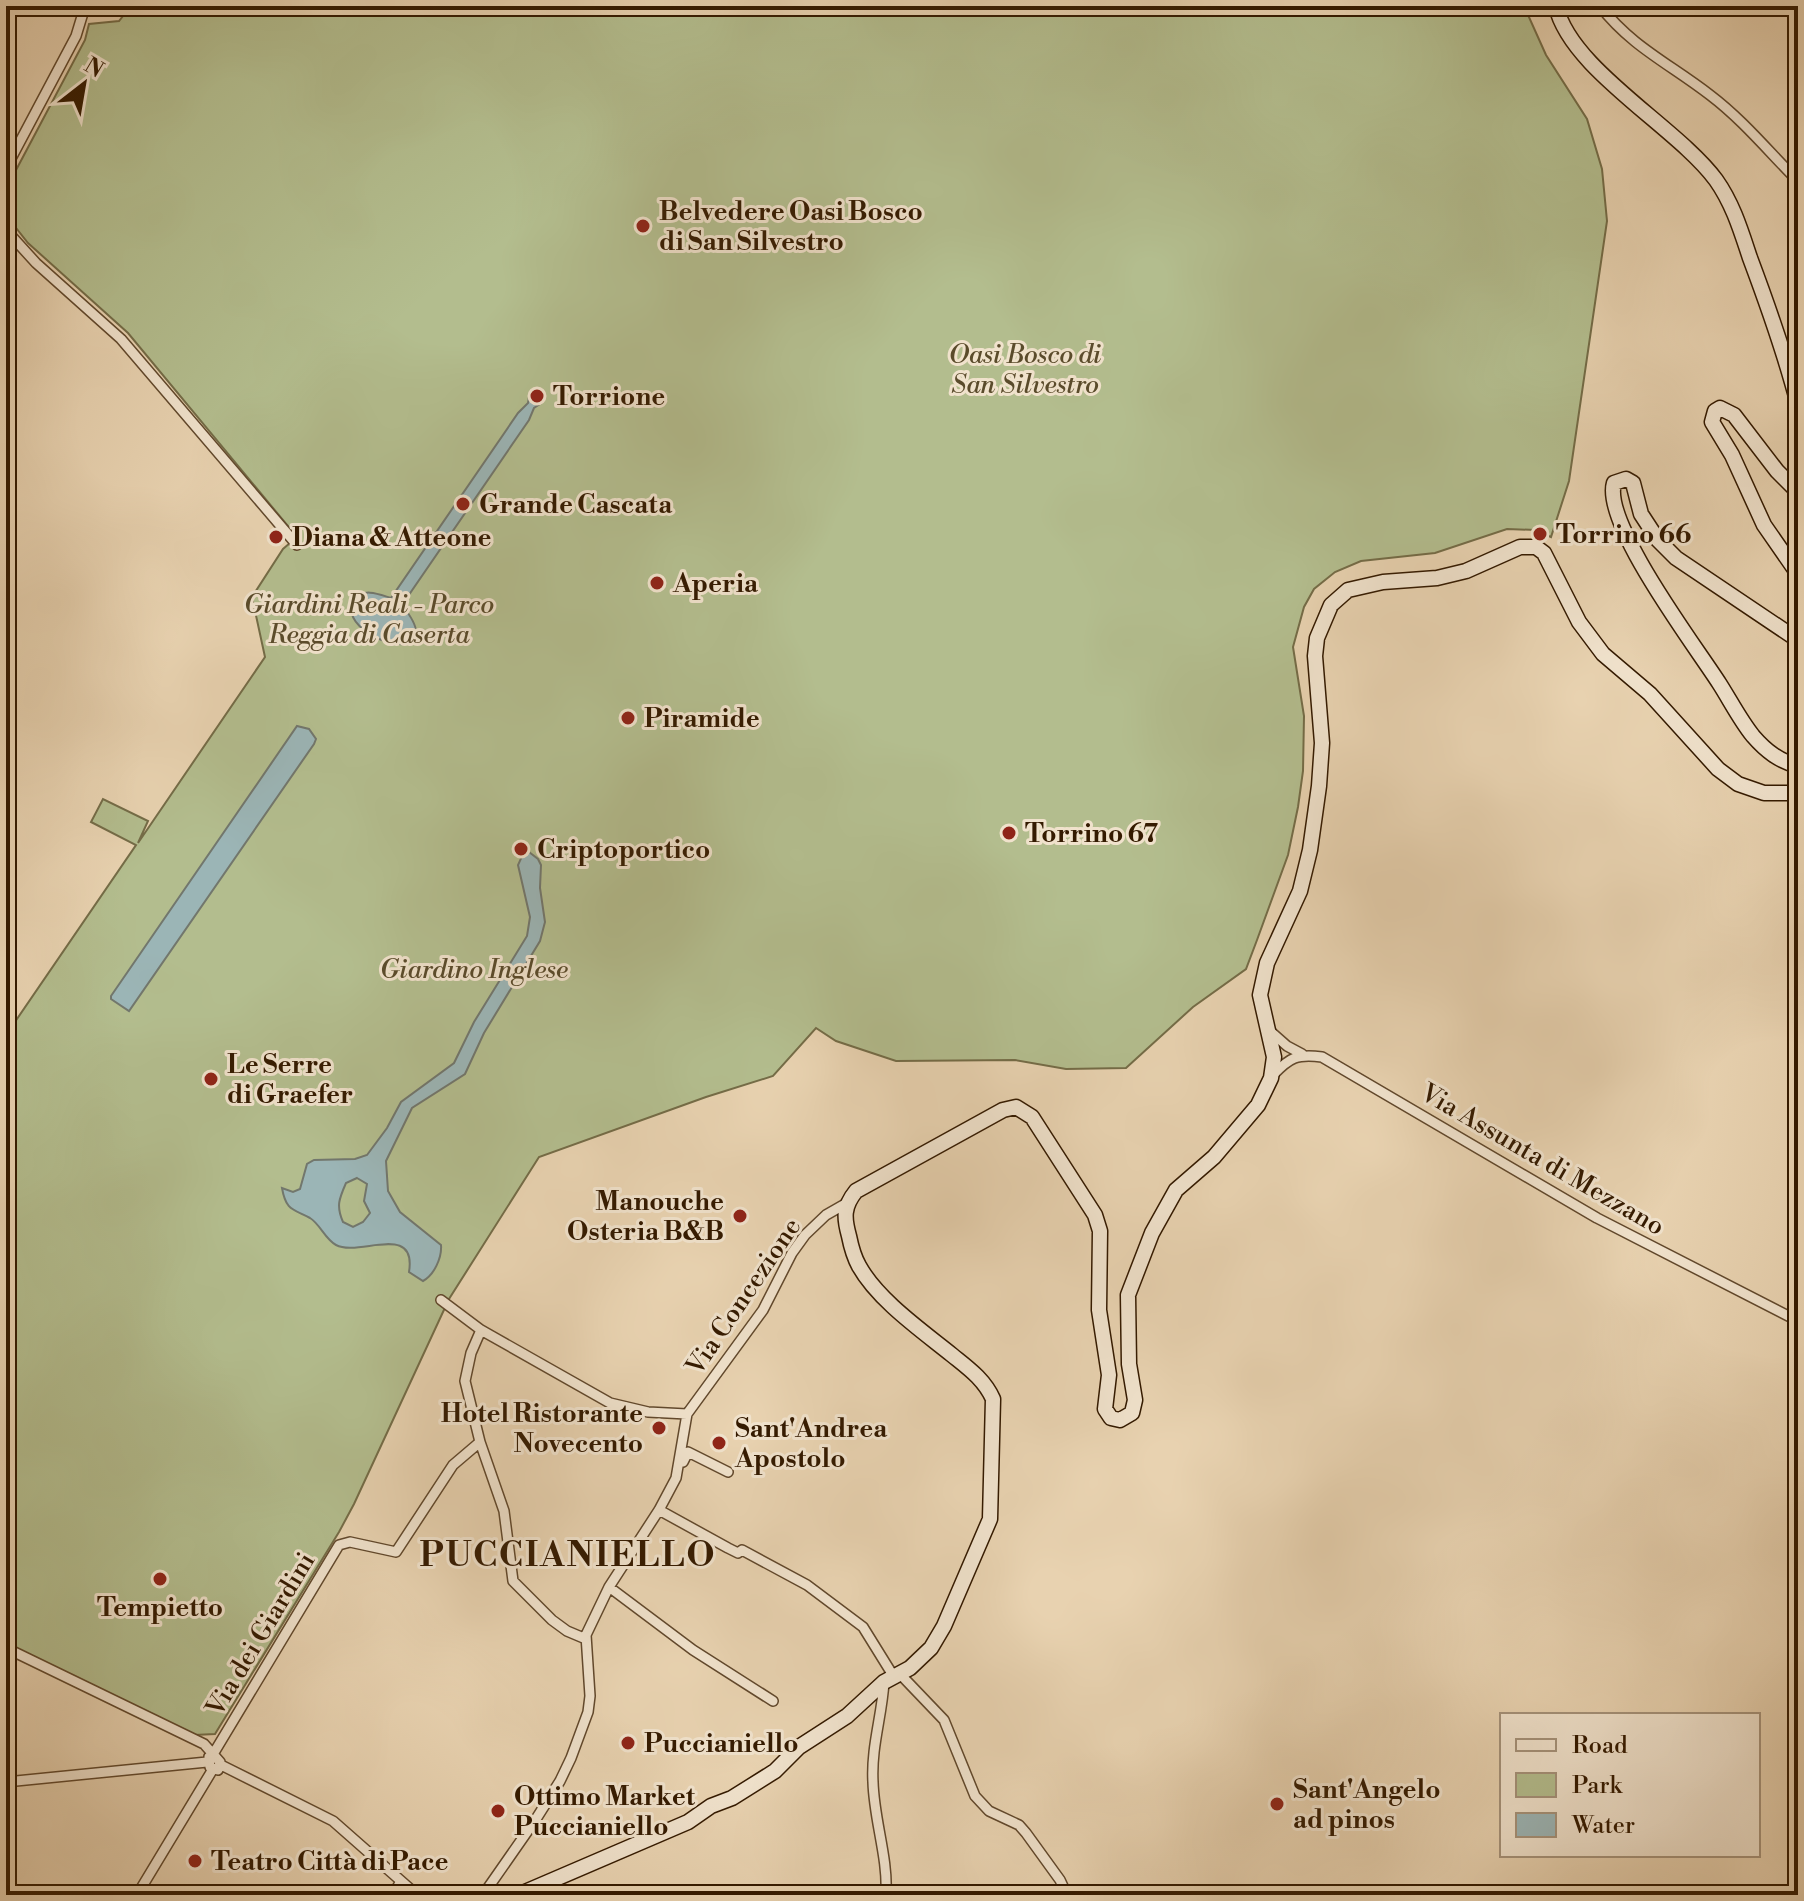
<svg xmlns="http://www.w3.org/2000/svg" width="1804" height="1901" viewBox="0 0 1804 1901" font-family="'Libre Bodoni',serif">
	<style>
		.green { fill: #b3bd8e; stroke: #746c47; stroke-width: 2 }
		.water { fill: #9bb5b6; stroke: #72776d; stroke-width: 2; fill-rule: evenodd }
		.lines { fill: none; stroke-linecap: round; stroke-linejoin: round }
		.street-casing { stroke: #61482c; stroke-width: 12 }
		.secondary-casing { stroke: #341a00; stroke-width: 17 }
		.street { stroke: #f0e2cc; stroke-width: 9 }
		.secondary { stroke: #f0e2cc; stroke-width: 14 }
		.poi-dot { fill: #8f2418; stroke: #f0e2cc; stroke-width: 3 }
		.labels { text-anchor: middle; stroke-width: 6; stroke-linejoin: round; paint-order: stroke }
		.poi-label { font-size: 26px; font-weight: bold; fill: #341a00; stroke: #f0e2cc; text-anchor: start }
		.park-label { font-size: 26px; font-style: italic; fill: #5a4b2b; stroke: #f0e2cc }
		.street-label { font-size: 26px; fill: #341a00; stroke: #f0e2cc }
		.district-label { font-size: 34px; font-weight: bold; letter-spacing: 2px; fill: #341a00; stroke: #f0e2cc }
	</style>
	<rect width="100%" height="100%" fill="#e8d2b0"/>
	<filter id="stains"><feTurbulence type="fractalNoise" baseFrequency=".0025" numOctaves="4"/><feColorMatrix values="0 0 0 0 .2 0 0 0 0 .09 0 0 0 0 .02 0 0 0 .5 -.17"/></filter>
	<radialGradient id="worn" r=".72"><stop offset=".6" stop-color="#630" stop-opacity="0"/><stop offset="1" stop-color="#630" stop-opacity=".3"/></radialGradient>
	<path class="green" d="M131 6H1524L1546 55 1587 119 1602 169 1607 221 1569 481 1551 537 1536 530 1507 529 1435 553 1361 561 1335 572 1314 589 1304 607 1293 647 1304 716 1303 771 1298 807 1288 855 1257 940 1246 969 1193 1007 1126 1068 1066 1069 1015 1060 896 1061 836 1041 816 1028 773 1076 706 1097 539 1157 449 1299 354 1504 339 1532 215 1734 194 1735 6 1645V1035L136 845 91 822 103 799 148 821 138 843 265 657 252 597 283 549 297 537 128 333 28 243 9 219V186L15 172 85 40 89 24 119 21Z"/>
	<path class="water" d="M529 397 540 404 534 408 529 420 402 605C458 675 329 637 355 599 364 587 381 595 391 598L518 413 528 403Z
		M297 726 309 729 316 739 314 744 129 1011 111 999V996Z
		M529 852 538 859 541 865 540 888 545 922 540 941 484 1033 465 1074 412 1108 386 1161 388 1191 400 1212 441 1245C442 1258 434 1275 423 1281L409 1272C417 1222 359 1257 336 1245 325 1239 320 1224 310 1218 293 1209 286 1211 282 1188L293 1192 300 1189 307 1164 314 1160 355 1159 367 1155 387 1128 401 1102 454 1063 474 1022 527 936 530 917 518 865 523 854ZM357 1178 367 1184 364 1201 370 1213 363 1222 353 1227 343 1222C336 1206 339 1199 346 1183Z"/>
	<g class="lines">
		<defs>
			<path id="street" d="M1600 6C1632 47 1670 64 1710 95 1743 120 1769 152 1798 181
				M6 168 76 36 83 13 82 6
				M6 230 36 263 121 339 297 545
				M1270 1031 1287 1046 1302 1054
				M1273 1075C1290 1057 1297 1054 1322 1057L1597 1218 1798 1321
				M441 1300 481 1330
				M480 1442 504 1511 513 1581 552 1620 567 1631 586 1639
				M683 1462 688 1452 728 1472
				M659 1510 728 1548 738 1553 742 1550 807 1585 863 1627 894 1677
				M609 1587 693 1650 773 1701
				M6 1648 204 1744 220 1762 218 1770 210 1767 209 1757 212 1756 339 1545 350 1542 396 1552 453 1465 480 1442 465 1381 471 1353 481 1330 610 1403 648 1412 687 1414
				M900 1674 944 1720 975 1796 989 1811 1019 1825 1026 1833 1060 1880 1067 1895
				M884 1682C882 1716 871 1747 873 1782 874 1820 888 1857 886 1894
				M221 1765 333 1821 417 1895
				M6 1782 207 1762
				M137 1895 213 1769
				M393 1895 401 1881
				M483 1895 536 1819 560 1781 571 1758 588 1712 590 1696 586 1635 609 1587 659 1510 676 1478 687 1414 763 1310 792 1253 805 1235 826 1215 847 1203"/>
			<path id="secondary" d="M1556 6C1570 69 1677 127 1716 180 1733 204 1741 231 1750 258 1768 306 1785 354 1798 404
				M1798 492 1777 471 1734 415 1720 408 1715 411 1712 422 1732 455 1764 525 1798 574
				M1798 640 1676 558 1658 540 1641 514 1633 483 1626 479 1614 483C1602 523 1696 647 1719 683 1730 700 1740 720 1753 736 1766 751 1779 761 1798 766
				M518 1895 688 1822 711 1806 732 1798 775 1771 799 1747 847 1716 884 1682 910 1668 931 1648 944 1626 990 1519 993 1399C984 1379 968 1368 952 1355 921 1330 878 1300 859 1266 854 1257 851 1246 849 1236 844 1218 843 1207 856 1191L1003 1110 1016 1107 1032 1117 1095 1215 1100 1231 1099 1310 1109 1375 1105 1409 1111 1418 1120 1420 1132 1413 1135 1400 1129 1364 1128 1295 1152 1233 1176 1190 1214 1157 1258 1105 1271 1078 1274 1057 1260 995 1267 963 1300 891 1310 850 1319 786 1322 743 1315 656 1317 638 1331 605 1348 590 1383 582 1437 578 1466 571 1520 547H1536L1544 553 1579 622 1603 654 1650 694 1718 769 1738 784 1764 793H1798
				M1792 1895 1798 1886"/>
		</defs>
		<use href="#street" class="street-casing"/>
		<use href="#secondary" class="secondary-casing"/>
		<use href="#street" class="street"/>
		<use href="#secondary" class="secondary"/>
	</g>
	<g class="poi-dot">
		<circle cx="643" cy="226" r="8"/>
		<circle cx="537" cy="396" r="8"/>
		<circle cx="463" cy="504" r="8"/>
		<circle cx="1540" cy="534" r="8"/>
		<circle cx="276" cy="537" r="8"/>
		<circle cx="657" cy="583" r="8"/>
		<circle cx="628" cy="718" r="8"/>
		<circle cx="1009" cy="833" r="8"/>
		<circle cx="521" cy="849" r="8"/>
		<circle cx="211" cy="1079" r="8"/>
		<circle cx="740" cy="1216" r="8"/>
		<circle cx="659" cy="1428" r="8"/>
		<circle cx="719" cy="1443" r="8"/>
		<circle cx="160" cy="1579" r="8"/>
		<circle cx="628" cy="1743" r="8"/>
		<circle cx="1277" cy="1804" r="8"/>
		<circle cx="498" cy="1811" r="8"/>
		<circle cx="195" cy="1861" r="8"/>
	</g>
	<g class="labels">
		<g class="poi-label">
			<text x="659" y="220">Belvedere Oasi Bosco<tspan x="659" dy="30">di San Silvestro</tspan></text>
			<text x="553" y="405">Torrione</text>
			<text x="479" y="513">Grande Cascata</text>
			<text x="1556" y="543">Torrino 66</text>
			<text x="292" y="546">Diana &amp; Atteone</text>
			<text x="673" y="592">Aperia</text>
			<text x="644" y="727">Piramide</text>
			<text x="1025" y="842">Torrino 67</text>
			<text x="537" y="858">Criptoportico</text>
			<text x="227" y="1073">Le Serre<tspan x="227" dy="30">di Graefer</tspan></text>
			<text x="724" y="1210" text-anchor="end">Manouche<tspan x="724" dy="30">Osteria B&amp;B</tspan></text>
			<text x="643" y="1422" text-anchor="end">Hotel Ristorante<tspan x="643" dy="30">Novecento</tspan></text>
			<text x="735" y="1437">Sant'Andrea<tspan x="735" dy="30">Apostolo</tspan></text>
			<text x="160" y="1616" text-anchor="middle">Tempietto</text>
			<text x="644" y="1752">Puccianiello</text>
			<text x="1293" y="1798">Sant'Angelo<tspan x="1293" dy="30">ad pinos</tspan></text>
			<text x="514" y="1805">Ottimo Market<tspan x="514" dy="30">Puccianiello</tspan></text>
			<text x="211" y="1870">Teatro Città di Pace</text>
		</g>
		<g class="park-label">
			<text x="1025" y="363">Oasi Bosco di<tspan x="1025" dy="30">San Silvestro</tspan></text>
			<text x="369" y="613">Giardini Reali - Parco<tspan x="369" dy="30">Reggia di Caserta</tspan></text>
			<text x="474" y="978">Giardino Inglese</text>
		</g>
		<g class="street-label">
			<text transform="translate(1543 1159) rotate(30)" y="9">Via Assunta di Mezzano</text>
			<text transform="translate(743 1296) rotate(-56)" y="9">Via Concezione</text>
			<text transform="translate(260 1634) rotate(-59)" y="9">Via dei Giardini</text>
		</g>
		<g class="district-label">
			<text x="568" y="1566">PUCCIANIELLO</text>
		</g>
	</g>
	<rect width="1804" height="1901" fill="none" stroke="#e8d2b0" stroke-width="32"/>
	<rect x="8" y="8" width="1788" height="1885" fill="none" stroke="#341a00" stroke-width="4"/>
	<rect x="16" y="16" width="1772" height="1869" fill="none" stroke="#341a00" stroke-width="2"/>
	<rect x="1500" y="1713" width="260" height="144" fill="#f0e2cc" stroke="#a5927a" stroke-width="2"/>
	<rect x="1516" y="1739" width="40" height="12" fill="#f0e2cc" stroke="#a5927a" stroke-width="2"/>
	<text x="1572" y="1753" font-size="24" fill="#341a00">Road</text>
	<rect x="1516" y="1773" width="40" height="24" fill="#b3bd8e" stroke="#a5927a" stroke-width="2"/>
	<text x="1572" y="1793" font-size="24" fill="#341a00">Park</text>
	<rect x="1516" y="1813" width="40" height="24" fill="#9bb5b6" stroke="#a5927a" stroke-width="2"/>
	<text x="1572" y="1833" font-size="24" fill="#341a00">Water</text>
	<g transform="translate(84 84) rotate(31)" stroke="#f0e2cc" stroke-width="6" paint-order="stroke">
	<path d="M0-6L14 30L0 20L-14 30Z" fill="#341a00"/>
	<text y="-12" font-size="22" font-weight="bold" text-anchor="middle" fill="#341a00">N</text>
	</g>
	<rect width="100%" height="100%" filter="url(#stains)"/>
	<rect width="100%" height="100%" fill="url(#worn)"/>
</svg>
